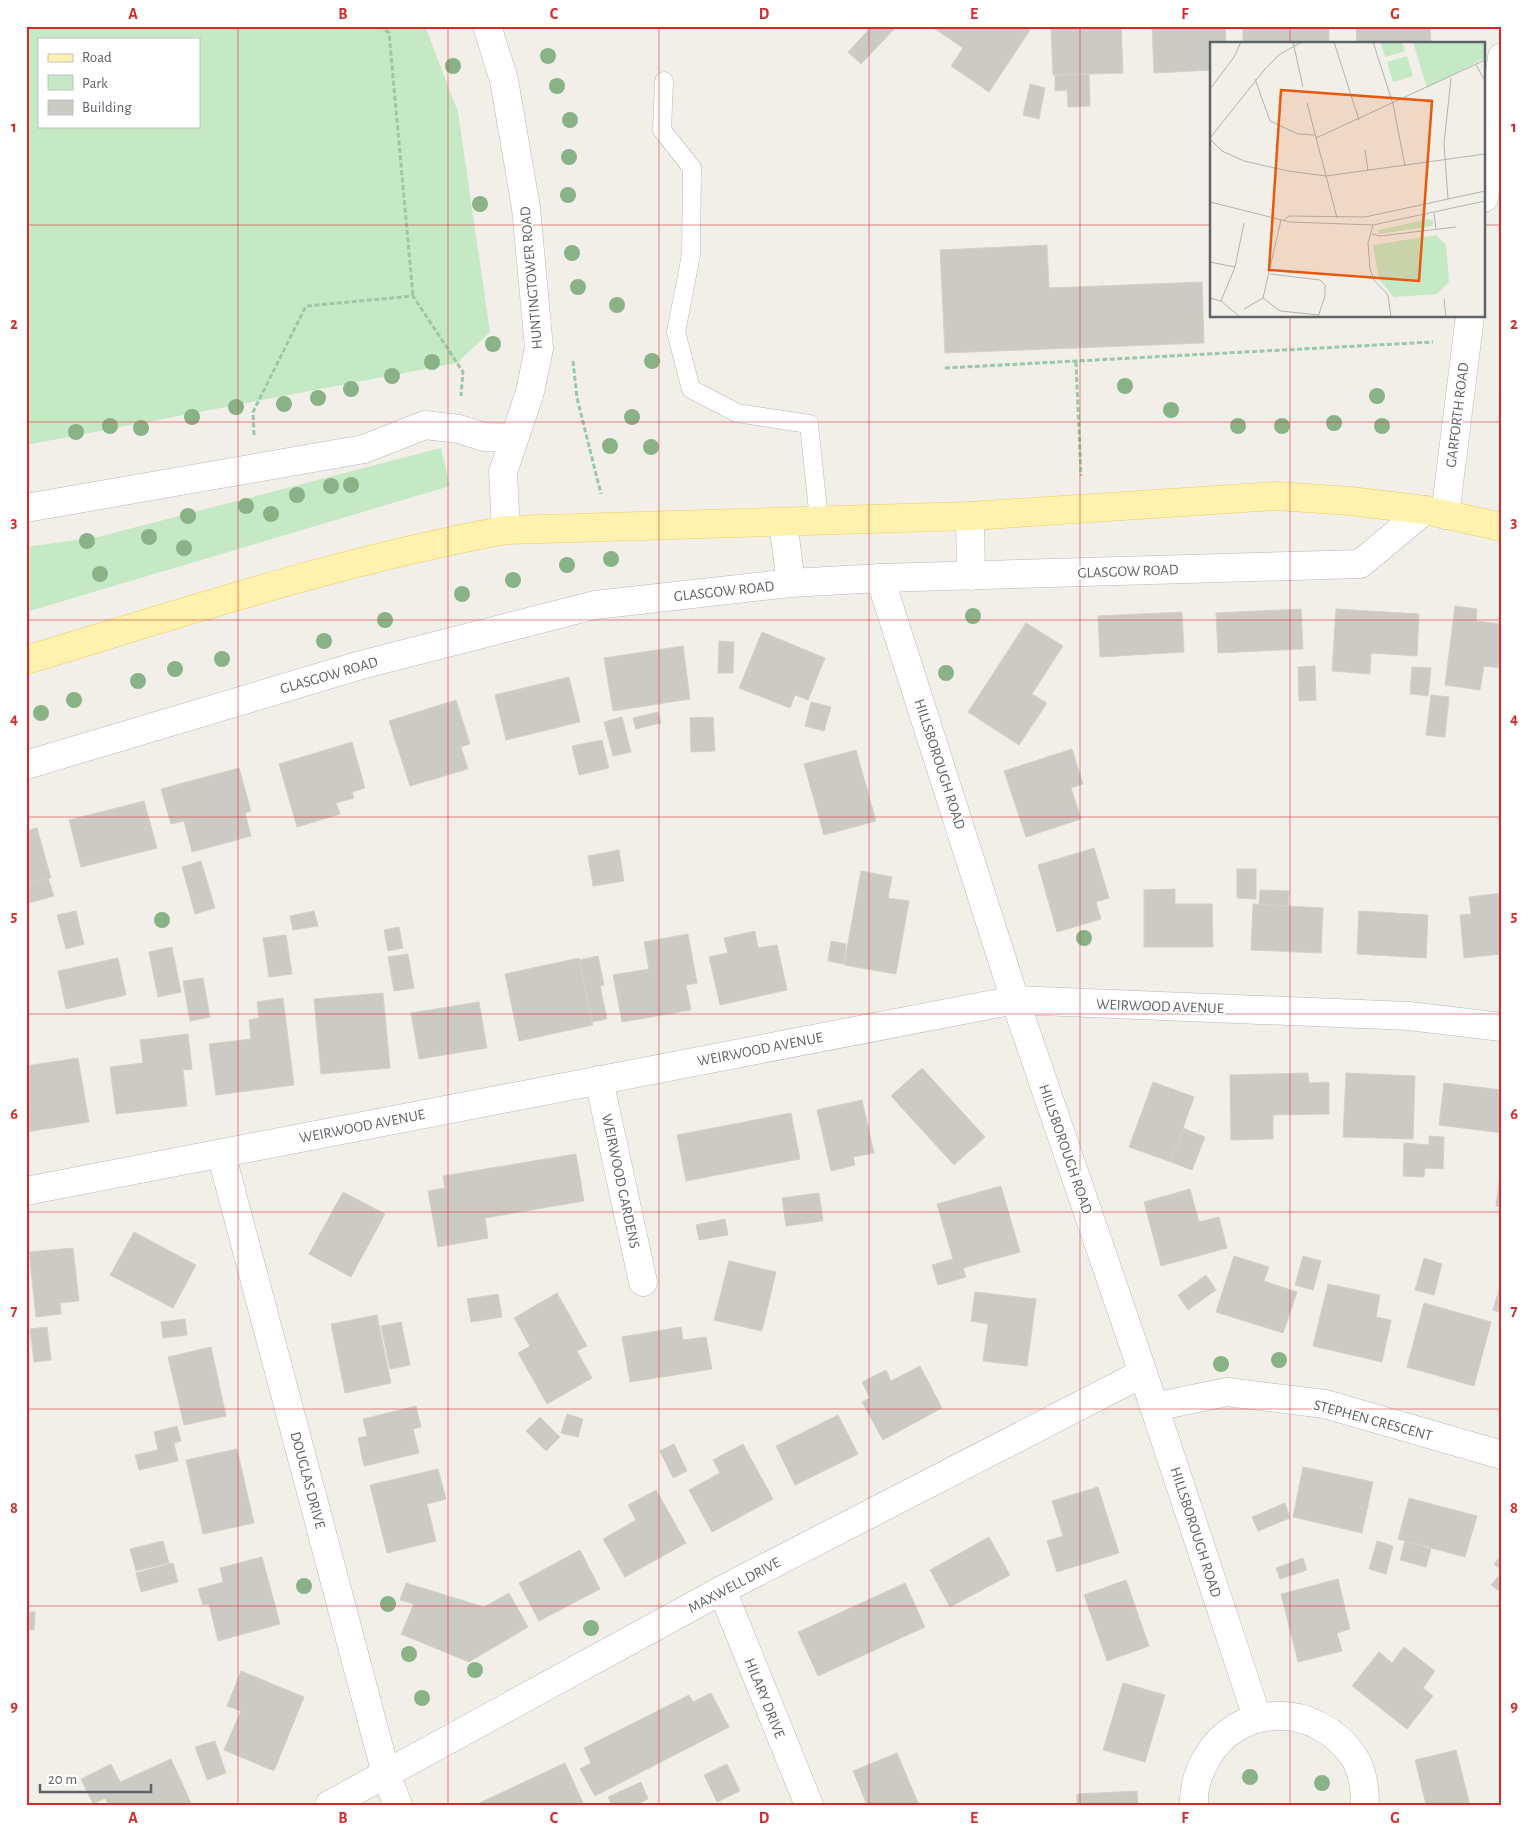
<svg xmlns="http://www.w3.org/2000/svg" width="1528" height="1831" viewBox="0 0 1528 1831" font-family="'Alegreya Sans',sans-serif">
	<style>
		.green { fill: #c5e8c5; fill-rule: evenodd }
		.building { fill: #cccac5; stroke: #d6d1c6 }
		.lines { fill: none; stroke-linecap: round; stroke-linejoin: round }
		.service-casing { stroke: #b5b8bc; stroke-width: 19 }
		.minor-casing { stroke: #b5b8bc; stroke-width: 29 }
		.primary-casing { stroke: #f2c960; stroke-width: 29 }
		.path { stroke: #9cc7a9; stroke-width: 3; stroke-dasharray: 5 2.5; stroke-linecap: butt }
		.service { stroke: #fff; stroke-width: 18 }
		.minor { stroke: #fff; stroke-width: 28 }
		.primary { stroke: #fff2af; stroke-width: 28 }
		.tree { fill: #89b387 }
		.grid { fill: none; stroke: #d62828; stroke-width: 1; stroke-opacity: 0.55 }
		.labels { text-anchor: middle; stroke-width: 4; stroke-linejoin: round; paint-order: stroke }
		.street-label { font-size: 15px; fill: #5f6368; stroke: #fff }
		.inset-road { fill: none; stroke: #b3b3b1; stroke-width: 1 }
		.view { fill: #e8590c; fill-opacity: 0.15; stroke: #e8590c; stroke-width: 2.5 }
		.inset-edge { fill: none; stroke: #5f6368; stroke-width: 2.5 }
		.neatline { fill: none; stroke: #d62828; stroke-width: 2 }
		.grid-label { font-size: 16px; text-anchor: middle; font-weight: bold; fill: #d62828 }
	</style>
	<rect width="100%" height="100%" fill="#f1efe8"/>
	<path class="green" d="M26 26H425L458 112 490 332 457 363 26 445ZM39 39H199V126H39Z
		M441 448 450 486 26 612V547L98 537Z"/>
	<path class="building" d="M872 26H897L861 64 848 52Z
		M1025 26 1030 30 989 92 951 66 963 48 932 27Z
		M1121 26 1123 73 1053 75 1051 27Z
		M1152 26H1225L1226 44H1212V70L1154 73Z
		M1243 26H1329V44H1243Z
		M1356 26H1430L1431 44H1357Z
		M1089 74 1090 106 1068 107 1067 90 1055 91V75Z
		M1030 84 1045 88 1039 119 1023 115Z
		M1047 245 1049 288 1202 282 1204 343 945 353 940 250Z
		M1455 606 1477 609 1476 621 1502 624V668L1484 666 1480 690 1445 685Z
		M1301 609 1303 649 1218 653 1216 613Z
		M1336 609 1419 614 1417 656 1371 653 1370 674 1332 671Z
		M1182 612 1184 652 1100 657 1098 616Z
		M1026 623 1063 646 1032 694 1047 703 1019 745 968 712Z
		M762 632 825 658 808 700 795 695 790 708 739 688Z
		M719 641 734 642 733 673H718Z
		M683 646 690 699 613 711 604 658Z
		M1315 666 1316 700 1299 701 1298 667Z
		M1412 667 1431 668 1428 696 1410 694Z
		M569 677 580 722 506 740 495 695Z
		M1431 695 1449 697 1445 737 1426 735Z
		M456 700 470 744 461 747 468 769 410 786 389 721Z
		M811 702 831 707 824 731 805 726Z
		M658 712 661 723 636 729 633 718Z
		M622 717 631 752 613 756 604 722Z
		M713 717 715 751 691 752 690 718Z
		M602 740 609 768 579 775 572 746Z
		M352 742 365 788 352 792 354 798 336 803 340 814 297 827 279 764Z
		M1072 749 1083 784 1071 788 1081 819 1026 837 1004 771Z
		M856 750 876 821 824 835 804 764Z
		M239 768 251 811 245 813 251 836 192 852 184 821 171 824 161 789Z
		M144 801 157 848 81 867 69 820Z
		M37 828 51 878 26 885V831Z
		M1094 848 1109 898 1096 902 1101 919 1057 932 1038 865Z
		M619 850 624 881 593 886 588 856Z
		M201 861 215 908 195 914 182 867Z
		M1237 869H1256V899L1237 898Z
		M861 871 892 877 888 898 909 901 896 974 844 965Z
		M48 878 54 896 26 904V885Z
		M1175 889V904H1212L1213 947H1144V890Z
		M1260 890 1289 891 1288 906 1259 905Z
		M1502 893V954L1464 958 1460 915 1471 914 1469 897Z
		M1253 904 1323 908 1321 953 1251 950Z
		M76 911 84 944 66 949 57 915Z
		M314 911 318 926 293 930 290 916Z
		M1359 911 1428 915 1426 958 1357 954Z
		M399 927 403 948 388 951 384 930Z
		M755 931 758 948 777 945 787 990 720 1005 709 957 728 953 724 938Z
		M688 934 697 983 686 985 691 1010 622 1022 613 975 649 969 644 942Z
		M286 935 292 974 269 977 263 938Z
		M831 941 846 944 844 964 828 961Z
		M172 947 181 992 158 997 149 952Z
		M408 954 414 988 394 991 388 957Z
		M598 956 604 985 600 986 607 1019 592 1022 579 960Z
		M118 958 126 995 66 1009 58 971Z
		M579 958 593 1025 519 1041 505 974Z
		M203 978 210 1017 190 1021 183 981Z
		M383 993 390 1068 321 1074 314 999Z
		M283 998 294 1085 216 1095 209 1044 251 1039 249 1020 259 1018 257 1002Z
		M479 1002 487 1048 419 1059 411 1013Z
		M188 1034 192 1069 183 1070 187 1106 116 1114 110 1067 143 1063 140 1040Z
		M78 1058 89 1122 26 1132V1066Z
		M922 1068 985 1137 954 1165 891 1096Z
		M1308 1073 1309 1083 1329 1082V1114L1273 1115V1139L1231 1140 1230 1075Z
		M1346 1073 1415 1076 1413 1139 1343 1137Z
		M1153 1082 1194 1097 1171 1162 1129 1147Z
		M1444 1083 1502 1090V1133L1439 1125Z
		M862 1100 874 1153 853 1157 855 1165 831 1171 817 1110Z
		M791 1113 800 1159 686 1181 677 1135Z
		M1183 1128 1205 1137 1192 1170 1171 1162Z
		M1429 1136 1444 1137 1443 1169 1425 1168 1424 1177 1403 1176 1404 1143 1429 1145Z
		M576 1154 584 1201 485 1218 488 1238 438 1247 428 1191 445 1188 443 1176Z
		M1500 1175H1502V1207L1496 1206Z
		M1001 1186 1020 1252 963 1268 966 1277 938 1285 932 1265 953 1259 937 1204Z
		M1190 1189 1199 1222 1219 1217 1227 1248 1161 1266 1144 1202Z
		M343 1192 385 1214 351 1277 309 1254Z
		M819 1193 823 1221 786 1226 782 1198Z
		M725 1219 728 1235 699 1240 696 1225Z
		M134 1232 196 1265 173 1308 110 1275Z
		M73 1248 79 1301 60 1303 61 1314 36 1317 29 1252Z
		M1234 1256 1269 1267 1264 1281 1297 1292 1283 1333 1216 1312Z
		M1303 1256 1321 1261 1313 1290 1295 1285Z
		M1424 1258 1442 1264 1434 1295 1415 1290Z
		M729 1261 776 1272 762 1331 714 1320Z
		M1206 1275 1216 1290 1188 1310 1178 1295Z
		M1502 1279V1313L1493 1310Z
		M1328 1284 1380 1295 1376 1317 1391 1320 1382 1362 1313 1346Z
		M975 1292 1036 1299 1027 1366 983 1361 988 1324 971 1321Z
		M557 1293 587 1346 577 1351 592 1378 547 1404 518 1353 530 1346 514 1318Z
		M498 1294 502 1317 471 1322 467 1299Z
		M1424 1303 1491 1322 1474 1386 1407 1367Z
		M377 1315 391 1383 345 1393 331 1324Z
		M185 1319 187 1335 163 1338 161 1322Z
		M401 1322 410 1365 390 1369 381 1326Z
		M47 1327 51 1360 34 1362 30 1329Z
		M681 1327 683 1340 706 1337 712 1369 630 1382 622 1337Z
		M211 1347 226 1416 184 1425 168 1357Z
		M920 1366 942 1408 883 1440 862 1402 870 1398 862 1382 886 1370 891 1381Z
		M416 1406 421 1427 413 1429 419 1453 364 1466 358 1438 367 1436 363 1419Z
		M567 1414 583 1419 578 1437 561 1433Z
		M838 1415 858 1454 795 1485 776 1446Z
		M540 1417 560 1437 546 1451 526 1431Z
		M177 1426 181 1441 174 1443 178 1461 139 1470 135 1455 158 1450 154 1432Z
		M674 1444 687 1471 673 1478 660 1451Z
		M743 1444 773 1499 712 1532 689 1490 720 1473 713 1460Z
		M237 1449 254 1523 203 1534 186 1460Z
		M1303 1467 1373 1482 1362 1533 1293 1517Z
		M438 1469 446 1499 427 1504 436 1541 387 1553 370 1485Z
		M1098 1487 1119 1553 1057 1572 1047 1541 1063 1536 1052 1501Z
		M656 1490 686 1543 625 1577 603 1539 636 1520 628 1505Z
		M1409 1498 1477 1516 1465 1557 1398 1539Z
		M1285 1503 1290 1518 1258 1531 1252 1517Z
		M989 1537 1010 1575 950 1607 930 1570Z
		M163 1541 169 1563 136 1571 130 1549Z
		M1377 1541 1393 1546 1386 1574 1369 1569Z
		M1405 1541 1431 1549 1426 1567 1400 1560Z
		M580 1550 600 1589 539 1621 519 1583Z
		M1502 1554V1570L1494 1564Z
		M262 1557 280 1624 218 1641 209 1604 203 1605 198 1589 223 1582 220 1568Z
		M1303 1558 1307 1570 1280 1579 1276 1568Z
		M173 1563 178 1582 141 1592 136 1573Z
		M1502 1572V1593L1491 1585Z
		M1338 1579 1350 1629 1337 1633 1342 1651 1298 1662 1281 1594Z
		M1126 1580 1149 1646 1107 1661 1084 1595Z
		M406 1583 484 1607 509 1593 528 1627 469 1662 401 1634 414 1604 400 1600Z
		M905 1583 925 1627 818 1676 798 1632Z
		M26 1612H35L34 1630 26 1629Z
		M1404 1647 1435 1671 1423 1688 1433 1696 1407 1729 1352 1686 1379 1652 1392 1663Z
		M241 1671 304 1697 274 1771 224 1750 241 1711 227 1706Z
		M1123 1683 1165 1695 1145 1762 1103 1750Z
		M711 1693 729 1727 595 1796 580 1769 591 1763 584 1748 689 1695 693 1702Z
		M215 1741 226 1773 207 1780 195 1747Z
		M1456 1750 1470 1805H1426L1415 1760Z
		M897 1753 919 1805H867L853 1771Z
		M171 1759 192 1805H109L105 1798 93 1804 81 1779 111 1764 120 1782Z
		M565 1763 584 1805H475Z
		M727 1764 740 1791 717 1802 704 1775Z
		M641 1782 648 1799 635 1805H612L608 1797Z
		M1137 1791 1138 1805H1077V1794Z"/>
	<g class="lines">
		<defs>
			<path id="service" d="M664 81 662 130 692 168 691 255 676 332 691 389 737 413 809 424 819 520"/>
			<path id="minor" d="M487 26 504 80 526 208 539 348 530 392 503 472 506 530
				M1484 198 1502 57
				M26 508 364 449 425 425 459 429 484 437 514 438
				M1445 515 1470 316
				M970 516 971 576
				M783 522 791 583
				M880 578 1015 1000 1143 1373 1257 1717
				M26 765 361 665 595 605 791 583 880 578 1360 564 1425 510
				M599 1080 643 1282
				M221 1153 386 1774 398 1805
				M26 1191 1015 1000 1409 1016 1502 1027
				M1154 1407 1227 1392 1325 1404 1502 1455
				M722 1590 809 1805
				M329 1805 722 1590 1143 1373
				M1194 1805C1193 1789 1198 1774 1205 1761 1237 1701 1317 1702 1354 1757 1363 1771 1365 1788 1365 1805"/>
			<path id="primary" d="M26 660C185 612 343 560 506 530L970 516 1277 496 1350 501 1425 510 1502 527"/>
		</defs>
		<use href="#service" class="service-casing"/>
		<use href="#minor" class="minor-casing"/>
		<use href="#primary" class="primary-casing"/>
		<path class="path" d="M379 26 389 33 413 296
			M573 361 577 398 601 494
			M1076 362 1081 476
			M945 368 1433 342
			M254 435 253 412 306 306 413 296 463 372 461 396"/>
		<use href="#service" class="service"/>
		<use href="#minor" class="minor"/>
		<use href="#primary" class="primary"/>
	</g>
	<g class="tree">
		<circle cx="548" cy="56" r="8"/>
		<circle cx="453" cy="66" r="8"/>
		<circle cx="557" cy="86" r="8"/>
		<circle cx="570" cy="120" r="8"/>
		<circle cx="569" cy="157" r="8"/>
		<circle cx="568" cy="195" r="8"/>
		<circle cx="480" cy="204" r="8"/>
		<circle cx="572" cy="253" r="8"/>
		<circle cx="578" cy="287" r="8"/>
		<circle cx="617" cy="305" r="8"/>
		<circle cx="493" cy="344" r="8"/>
		<circle cx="652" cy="361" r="8"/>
		<circle cx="432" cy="362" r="8"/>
		<circle cx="392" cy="376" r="8"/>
		<circle cx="1125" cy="386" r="8"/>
		<circle cx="351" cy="389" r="8"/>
		<circle cx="1377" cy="396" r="8"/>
		<circle cx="318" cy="398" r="8"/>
		<circle cx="284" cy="404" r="8"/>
		<circle cx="236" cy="407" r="8"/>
		<circle cx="1171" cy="410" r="8"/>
		<circle cx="192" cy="417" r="8"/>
		<circle cx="632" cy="417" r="8"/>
		<circle cx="1334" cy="423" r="8"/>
		<circle cx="110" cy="426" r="8"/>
		<circle cx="1238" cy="426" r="8"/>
		<circle cx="1282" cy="426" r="8"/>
		<circle cx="1382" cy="426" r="8"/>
		<circle cx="141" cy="428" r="8"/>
		<circle cx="76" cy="432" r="8"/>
		<circle cx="610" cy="446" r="8"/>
		<circle cx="651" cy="447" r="8"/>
		<circle cx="351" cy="485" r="8"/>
		<circle cx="331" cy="486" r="8"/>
		<circle cx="297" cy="495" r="8"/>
		<circle cx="246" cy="506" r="8"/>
		<circle cx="271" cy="514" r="8"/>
		<circle cx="188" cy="516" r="8"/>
		<circle cx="149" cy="537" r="8"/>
		<circle cx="87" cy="541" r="8"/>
		<circle cx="184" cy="548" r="8"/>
		<circle cx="611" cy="559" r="8"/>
		<circle cx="567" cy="565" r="8"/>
		<circle cx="100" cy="574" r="8"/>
		<circle cx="513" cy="580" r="8"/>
		<circle cx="462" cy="594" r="8"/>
		<circle cx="973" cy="616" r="8"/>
		<circle cx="385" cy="620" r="8"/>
		<circle cx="324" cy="641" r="8"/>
		<circle cx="222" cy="659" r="8"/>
		<circle cx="175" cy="669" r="8"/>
		<circle cx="946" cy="673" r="8"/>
		<circle cx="138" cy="681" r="8"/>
		<circle cx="74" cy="700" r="8"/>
		<circle cx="41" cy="713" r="8"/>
		<circle cx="162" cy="920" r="8"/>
		<circle cx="1084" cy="938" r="8"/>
		<circle cx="1279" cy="1360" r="8"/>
		<circle cx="1221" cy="1364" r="8"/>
		<circle cx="304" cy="1586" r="8"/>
		<circle cx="388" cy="1604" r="8"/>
		<circle cx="591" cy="1628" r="8"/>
		<circle cx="409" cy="1654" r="8"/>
		<circle cx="475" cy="1670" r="8"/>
		<circle cx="422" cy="1698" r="8"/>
		<circle cx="1250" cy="1777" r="8"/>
		<circle cx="1322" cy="1783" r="8"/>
	</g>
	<path class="grid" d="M238 26V1805M448 26V1805M659 26V1805M869 26V1805M1080 26V1805M1290 26V44M26 225H1212M1484 225H1502M1290 316V1805M26 422H1502M26 620H1502M26 817H1502M26 1014H1502M26 1212H1502M26 1409H1502M26 1606H1502"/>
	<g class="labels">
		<g class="street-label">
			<text transform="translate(531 278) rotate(-95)" y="5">HUNTINGTOWER ROAD</text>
			<text transform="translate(1457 415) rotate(-83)" y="5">GARFORTH ROAD</text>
			<text transform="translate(1128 571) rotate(-2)" y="5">GLASGOW ROAD</text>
			<text transform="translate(724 591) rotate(-6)" y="5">GLASGOW ROAD</text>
			<text transform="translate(329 675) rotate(-16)" y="5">GLASGOW ROAD</text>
			<text transform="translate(940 764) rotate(72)" y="5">HILLSBOROUGH ROAD</text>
			<text transform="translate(1160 1006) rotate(2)" y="5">WEIRWOOD AVENUE</text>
			<text transform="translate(760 1049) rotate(-11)" y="5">WEIRWOOD AVENUE</text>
			<text transform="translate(362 1126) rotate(-11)" y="5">WEIRWOOD AVENUE</text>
			<text transform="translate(1066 1149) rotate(71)" y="5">HILLSBOROUGH ROAD</text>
			<text transform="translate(621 1181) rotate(78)" y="5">WEIRWOOD GARDENS</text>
			<text transform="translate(1373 1420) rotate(15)" y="5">STEPHEN CRESCENT</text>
			<text transform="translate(308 1480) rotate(75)" y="5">DOUGLAS DRIVE</text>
			<text transform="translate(1196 1532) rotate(72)" y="5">HILLSBOROUGH ROAD</text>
			<text transform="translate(734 1585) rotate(-28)" y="5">MAXWELL DRIVE</text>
			<text transform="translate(765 1698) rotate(68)" y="5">HILARY DRIVE</text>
		</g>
	</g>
	<g transform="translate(1210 42)">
		<rect width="275" height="275" fill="#f1efe8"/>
		<path d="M170 0H192L195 9 175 15ZM203 0H275V16L217 46ZM197 14 203 34 183 40 177 20ZM219 177 223 178V184L169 192 168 188ZM226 193 236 203 239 240 227 252 184 255 169 237 163 203Z" fill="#c5e8c5"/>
		<path class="inset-road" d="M83 0 93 45M124 0 149 78M163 0 183 62 195 124M266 23 275 39M45 37 60 79 88 92 105 93M0 47 24 15 31 0M97 61 127 176M0 96 55 27 70 12 92 0M106 96 275 18M0 97 12 109 34 119 78 129 116 134 275 112M155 108 158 129M238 157 234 102 241 36M0 160 80 180 163 183 275 159M224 171 226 187M73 179 79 174 155 175 275 149M163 183 158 201 160 227 164 238 178 253 181 275M162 192 170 194 246 185M0 220 25 225M60 232 110 238 115 243V254L108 275M0 256 11 259 30 275M53 256 70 269 109 273M234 257 236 275M11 259 25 225 34 181M34 267 53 256 71 178"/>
		<path class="view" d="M71 48 222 59 209 239 59 228Z"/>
		<rect width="275" height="275" class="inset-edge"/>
	</g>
	<rect width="1528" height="1831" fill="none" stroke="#ffffff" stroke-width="55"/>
	<rect x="38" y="38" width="162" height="90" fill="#ffffff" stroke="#bfc1c3"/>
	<rect x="48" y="54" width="25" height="8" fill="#fff2af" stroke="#bfc1c3"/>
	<text x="82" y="62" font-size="15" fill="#5f6368">Road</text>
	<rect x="48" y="75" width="25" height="15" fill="#c5e8c5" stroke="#bfc1c3"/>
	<text x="82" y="88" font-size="15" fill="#5f6368">Park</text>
	<rect x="48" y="100" width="25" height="15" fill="#cccac5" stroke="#bfc1c3"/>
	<text x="82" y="112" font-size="15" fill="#5f6368">Building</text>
	<path d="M40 1784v8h111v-8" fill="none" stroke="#5f6368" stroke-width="2.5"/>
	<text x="48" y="1784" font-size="15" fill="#5f6368" stroke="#ffffff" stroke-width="4" paint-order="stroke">20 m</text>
	<rect x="28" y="28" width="1472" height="1776" class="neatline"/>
	<g class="grid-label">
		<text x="133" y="19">A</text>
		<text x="343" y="19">B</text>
		<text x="554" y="19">C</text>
		<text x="764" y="19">D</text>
		<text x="974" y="19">E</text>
		<text x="1185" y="19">F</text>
		<text x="1395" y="19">G</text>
		<text x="14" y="132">1</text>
		<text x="1514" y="132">1</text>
		<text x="14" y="329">2</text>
		<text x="1514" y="329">2</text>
		<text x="14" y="527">3</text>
		<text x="1514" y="527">3</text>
		<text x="14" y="724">4</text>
		<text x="1514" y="724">4</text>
		<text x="14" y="921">5</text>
		<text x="1514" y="921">5</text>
		<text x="14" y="1119">6</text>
		<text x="1514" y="1119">6</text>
		<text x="14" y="1316">7</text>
		<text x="1514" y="1316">7</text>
		<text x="14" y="1513">8</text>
		<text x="1514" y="1513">8</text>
		<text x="14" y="1711">9</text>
		<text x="1514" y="1711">9</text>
		<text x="133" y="1823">A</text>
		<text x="343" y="1823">B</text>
		<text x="554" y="1823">C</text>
		<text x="764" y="1823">D</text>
		<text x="974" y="1823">E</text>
		<text x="1185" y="1823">F</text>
		<text x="1395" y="1823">G</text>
	</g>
</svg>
